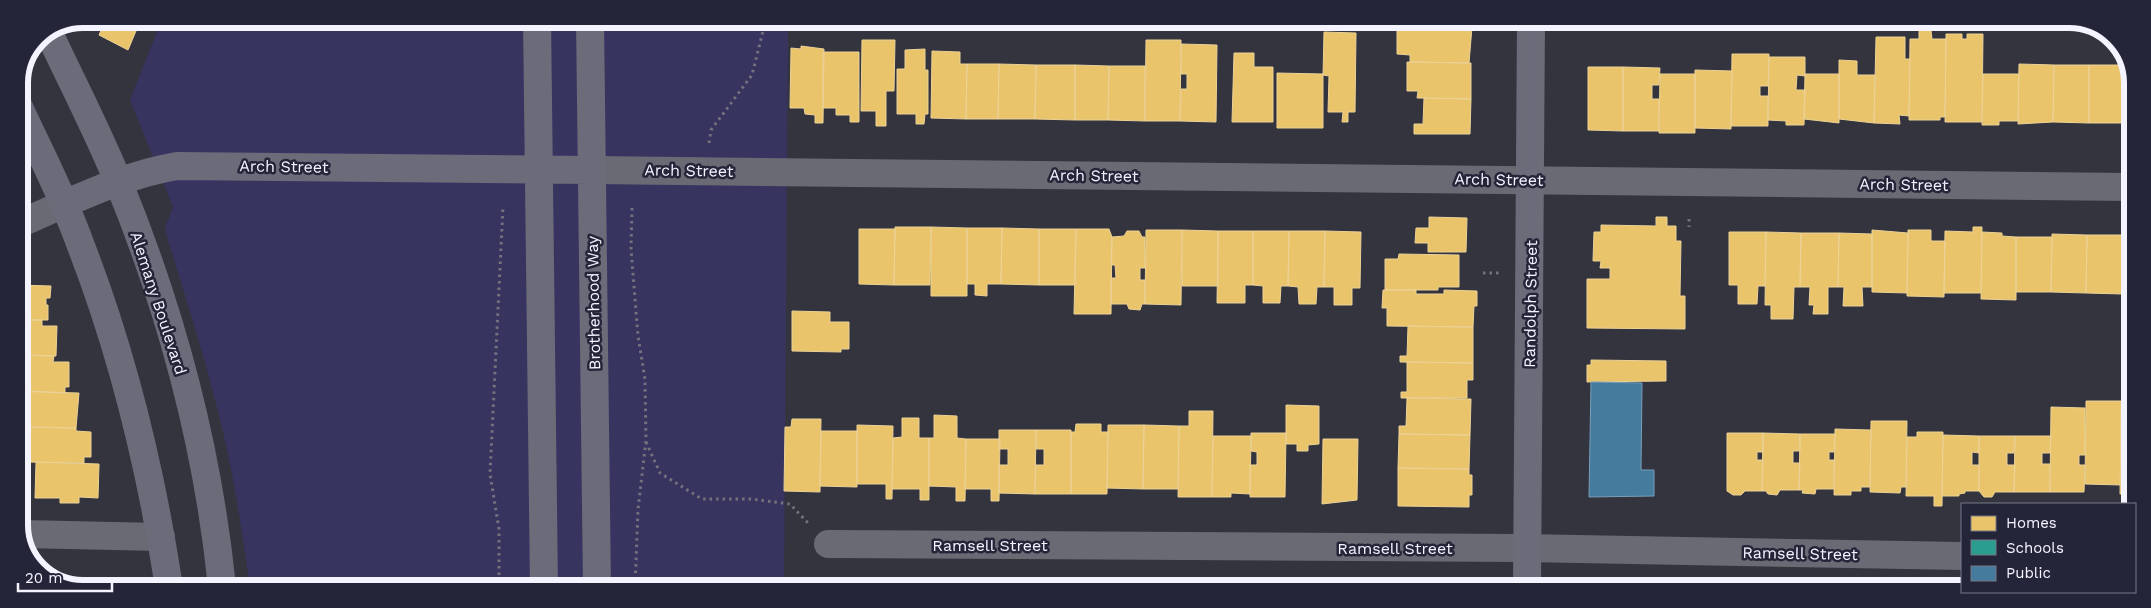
<svg xmlns="http://www.w3.org/2000/svg" width="2151" height="608" viewBox="0 0 2151 608" font-family="'Work Sans',sans-serif">
	<style>
		.green { fill: #373460 }
		.homes { fill: #e9c46a; stroke: #ecd297 }
		.schools { fill: #2a9d8f; stroke: #66b7b1 }
		.public { fill: #457b9d; stroke: #799fba }
		.lines { fill: none; stroke-linecap: round; stroke-linejoin: round }
		.path { stroke: #73727d; stroke-width: 3; stroke-dasharray: 2.5 4; stroke-linecap: butt }
		.street { stroke: #6a6a75; stroke-width: 28 }
		.secondary { stroke: #6b6b7a; stroke-width: 28 }
		.tram { stroke: #6f6f79; stroke-width: 1 }
		.labels { text-anchor: middle; stroke-width: 5; stroke-linejoin: round; paint-order: stroke }
		.street-label { font-size: 16px; fill: #f3f4ff; stroke: #252539 }
		.rim { fill: none; stroke: #f3f4ff; stroke-width: 6 }
	</style>
	<rect width="100%" height="100%" fill="#34343f"/>
	<path class="green" d="M162 19H788L784 588 250 587C242 531 234 475 220 419 205 358 186 298 167 237L165 228 173 207 130 100Z"/>
	<path class="homes" d="M106 19H141L128 50 99 35Z
		M1424 20H1470V27L1424 26Z
		M1595 20H1650V26H1595Z
		M1397 26 1472 27 1469 63 1410 62V55L1397 54Z
		M1919 30H1931L1932 39H1946L1945 117H1940V120H1909L1910 39H1919Z
		M1324 32 1356 33 1355 112H1348V122H1342L1343 112H1328L1329 76 1323 75Z
		M1946 34H1962V39H1967V34H1983L1982 122H1945Z
		M1876 37H1905V59H1910L1909 116 1899 115 1900 124 1874 123Z
		M862 40H895L894 91H886V126H876V111H861Z
		M1146 40H1181L1180 121H1145Z
		M1181 44 1217 45 1216 122 1180 121 1181 89H1187V74H1181Z
		M801 46 824 49 823 123H815V115L805 114 804 108H790L791 48 801 49Z
		M925 49V70H928V114H925L924 124H916V114H897V69H905V50Z
		M932 51 960 52V64H967L966 119 931 118Z
		M823 52H859V122H850V115H836V108H823Z
		M1234 53H1254V67H1273V122H1232Z
		M1732 54H1769L1768 86H1760V96H1768V126H1731Z
		M1769 57H1805V76L1797 75 1796 90H1805L1804 125H1786V121L1768 120Z
		M1839 60 1857 61V75H1875L1874 123 1839 119Z
		M1407 62 1471 63V99L1417 98 1418 91H1407Z
		M967 64H999L998 119H966Z
		M999 64 1036 65 1035 119H998Z
		M2019 64 2054 65 2053 122 2018 124Z
		M1036 65H1075V120L1035 119Z
		M1075 65 1109 66 1108 120H1075Z
		M2054 65H2089V123L2053 122Z
		M2089 65H2126V123H2089Z
		M2126 65 2132 78V123H2126Z
		M1109 66H1145V121L1108 120Z
		M1588 67H1623V131L1588 130Z
		M1623 67 1660 68 1659 85H1652V99H1659V131H1623Z
		M1695 70 1732 71 1731 129 1695 128Z
		M1277 73 1323 74V128H1277Z
		M1660 74H1695V133H1659Z
		M1805 74H1839V123L1804 119Z
		M1983 74H2019L2018 121H1999V125H1982Z
		M1424 98 1471 99 1470 134H1414V124H1423Z
		M1429 217 1467 218 1466 252H1428V243H1415L1416 228H1429Z
		M1656 217H1667V226H1676V241H1681L1680 296H1685V329L1587 328V279H1610V268H1600L1601 261H1593L1594 232H1601V225L1656 226Z
		M895 227H931L930 285H894Z
		M931 227 967 228V296H931Z
		M1973 227H1982L1981 293H1944L1945 231 1973 232Z
		M967 228H1002L1001 284H987V296L975 295V284H967Z
		M1002 228 1039 229V285L1001 284Z
		M859 229H895L894 285 859 284Z
		M1039 229H1076L1075 285H1039Z
		M1076 229H1109L1112 237 1111 314H1074Z
		M1146 230H1182L1181 305 1145 304Z
		M1182 230 1218 231V286H1182Z
		M1872 230 1908 233 1907 293 1872 292Z
		M1908 230H1931V241H1945L1944 297 1907 296Z
		M1127 231H1139L1142 237H1145V268H1140V280H1145V304H1142L1140 310 1129 309 1127 304H1111V278H1116L1115 265H1111L1112 237 1124 236Z
		M1218 231H1253V285H1245V303H1217Z
		M1253 231H1289L1288 286H1281L1280 303H1263V286L1253 285Z
		M1289 231H1325L1324 287H1317L1316 304H1299L1298 287 1288 286Z
		M1325 231 1361 232 1360 288H1352V305H1334V287H1324Z
		M1729 232H1766L1765 286H1758L1757 304H1738V285H1729Z
		M1766 232 1801 233 1800 287H1794L1793 319H1771V305H1765Z
		M1982 232 2002 233V236L2016 237V300L1981 299Z
		M1801 233H1839L1838 287H1828V314H1813L1814 305H1809L1810 287H1800Z
		M1839 233 1872 234V287H1862L1863 306H1843L1844 287H1838Z
		M2052 234 2087 235 2086 293 2051 292Z
		M2087 235H2123L2122 294 2086 293Z
		M2123 235H2131V299H2122Z
		M2016 237H2052L2051 292H2016Z
		M1399 254 1459 255V287H1438V290H1385V259H1398Z
		M19 285 51 286 50 298H46V305H48V320H19Z
		M1383 290H1416V294H1444V290L1477 291V306H1474L1473 327 1387 326V308H1382Z
		M792 311 830 312V322H849V349H841V352L792 351Z
		M19 320H42V326H57L56 356 19 355Z
		M1408 326 1473 327V363L1400 362V356H1407Z
		M19 355 54 356 53 362H69V387H65V393L19 391Z
		M1591 360 1666 361V381L1587 382V365H1591Z
		M1407 362 1473 363V380H1467V398H1401V392H1407Z
		M19 391 79 393 76 428 19 427Z
		M1407 398 1471 399 1470 435 1399 434V426H1406Z
		M2086 401H2121V485L2085 484Z
		M1286 405 1319 406V444L1308 445V451H1297V444H1286Z
		M2051 407 2085 408V455H2079V465H2085L2084 492H2050Z
		M1189 411H1213L1212 497H1178L1179 426H1189Z
		M2121 412H2131L2130 495 2120 494Z
		M934 415 957 416V438L966 439 965 501H956V487L929 486V438H934Z
		M902 418H919V438H929V500H920V489H892L893 438 902 437Z
		M792 419H821L820 492 784 491 785 427H791Z
		M1871 421H1907L1906 487H1901L1900 493 1870 492Z
		M1076 424H1101V432H1108L1107 494H1071V432H1075Z
		M857 425 893 426 892 499H886V484H857Z
		M1108 425H1144L1143 489 1107 488Z
		M1144 425 1179 426 1178 489H1143Z
		M27 427 76 428V431L91 432V457H84V463L26 462Z
		M1835 429 1871 430 1870 487H1861V491H1851V495H1834Z
		M999 430H1036L1035 494 999 493V465H1008V449H999Z
		M1036 430H1071V494H1035L1036 465H1044V449H1036Z
		M821 431H857V487L820 486Z
		M1917 432H1943L1942 506H1934V496H1906L1907 437H1917Z
		M1251 433H1286L1285 497H1250V465H1257V452L1251 451Z
		M1727 433H1763V452H1757V460H1763L1762 491H1745L1741 495H1733L1727 491Z
		M1763 433 1800 434V451H1793V463H1800L1799 490H1780L1777 495 1768 494 1766 491H1762Z
		M1399 434 1470 435 1469 469 1398 468Z
		M1800 434H1835L1834 452H1829V460H1834V489H1816L1815 494 1802 493 1803 490H1799Z
		M1943 435 1979 436V453L1972 452V465H1979V491H1965V493L1959 494V496H1942Z
		M1213 436H1251L1250 494 1231 493V497H1212Z
		M1979 436H2015L2014 453H2007V465H2015L2014 492H1995L1992 497H1984L1979 491Z
		M2015 436H2051L2050 453H2042V464H2050V492H2014Z
		M966 439H1000L999 501H991V489H965Z
		M1323 439H1358L1357 500 1322 504Z
		M36 462 99 464 98 498 79 497V503H60V498H35Z
		M1398 468 1469 469V475H1472V495H1469V507L1398 506Z
		M62 583 121 584V587H67Z
		M891 586 926 587V588H891Z
		M926 587H961V588H926Z
		M961 587H997V588H961Z
		M997 587H1034V588H997Z"/>
	<path class="schools" d="M1428 586H1467L1469 589H1428Z"/>
	<path class="public" d="M1591 382 1642 383 1641 470H1654V496L1589 497Z"/>
	<g class="lines">
		<path class="path" d="M709 143 711 130 752 75 766 19
			M632 208 631 249 638 336 645 379 646 440 638 510 635 588
			M1689 219V227
			M1483 273H1499
			M646 442 660 473 702 499H751L790 504 809 524
			M499 588V529L490 474 503 206"/>
		<path class="street" d="M592 170 2132 187
			M19 224 64 204
			M21 534 161 537
			M828 544 1518 548 1962 556"/>
		<path class="secondary" d="M537 19 544 588
			M590 19 597 588
			M49 33C72 82 97 130 118 181 171 310 208 448 222 587
			M19 107C40 153 64 198 81 246 124 357 151 470 169 587
			M64 204C101 188 136 173 177 166L592 170
			M1527 589 1531 20"/>
		<path class="tram" d="M1518 589 1523 20
			M1537 589 1542 20"/>
	</g>
	<g class="labels">
		<g class="street-label">
			<text transform="translate(284 166) rotate(1)" y="6">Arch Street</text>
			<text transform="translate(689 170) rotate(1)" y="6">Arch Street</text>
			<text transform="translate(1094 175) rotate(1)" y="6">Arch Street</text>
			<text transform="translate(1499 179) rotate(1)" y="6">Arch Street</text>
			<text transform="translate(1904 184) rotate(1)" y="6">Arch Street</text>
			<text transform="translate(159 303) rotate(72)" y="6">Alemany Boulevard</text>
			<text transform="translate(593 303) rotate(-91)" y="6">Brotherhood Way</text>
			<text transform="translate(1530 304) rotate(-89)" y="6">Randolph Street</text>
			<text x="990" y="551">Ramsell Street</text>
			<text x="1395" y="554">Ramsell Street</text>
			<text transform="translate(1800 553) rotate(1)" y="6">Ramsell Street</text>
		</g>
	</g>
	<path d="M0 0H2151V608H0ZM83 28H2069A55 55 0 0 1 2124 83V525A55 55 0 0 1 2069 580H83A55 55 0 0 1 28 525V83A55 55 0 0 1 83 28Z" fill="#252539" fill-rule="evenodd"/>
	<path class="rim" d="M83 28H2069A55 55 0 0 1 2124 83V525A55 55 0 0 1 2069 580H83A55 55 0 0 1 28 525V83A55 55 0 0 1 83 28Z"/>
	<rect x="1961" y="503" width="175" height="90" fill="#252539" stroke="#777888"/>
	<rect x="1971" y="516" width="25" height="15" fill="#e9c46a" stroke="#777888"/>
	<text x="2006" y="528" font-size="15" fill="#f3f4ff">Homes</text>
	<rect x="1971" y="540" width="25" height="15" fill="#2a9d8f" stroke="#777888"/>
	<text x="2006" y="553" font-size="15" fill="#f3f4ff">Schools</text>
	<rect x="1971" y="566" width="25" height="15" fill="#457b9d" stroke="#777888"/>
	<text x="2006" y="578" font-size="15" fill="#f3f4ff">Public</text>
	<path d="M18 583v8h94v-8" fill="none" stroke="#f3f4ff" stroke-width="2.5"/>
	<text x="25" y="583" font-size="15" fill="#f3f4ff" stroke="#252539" stroke-width="4" paint-order="stroke">20 m</text>
</svg>
